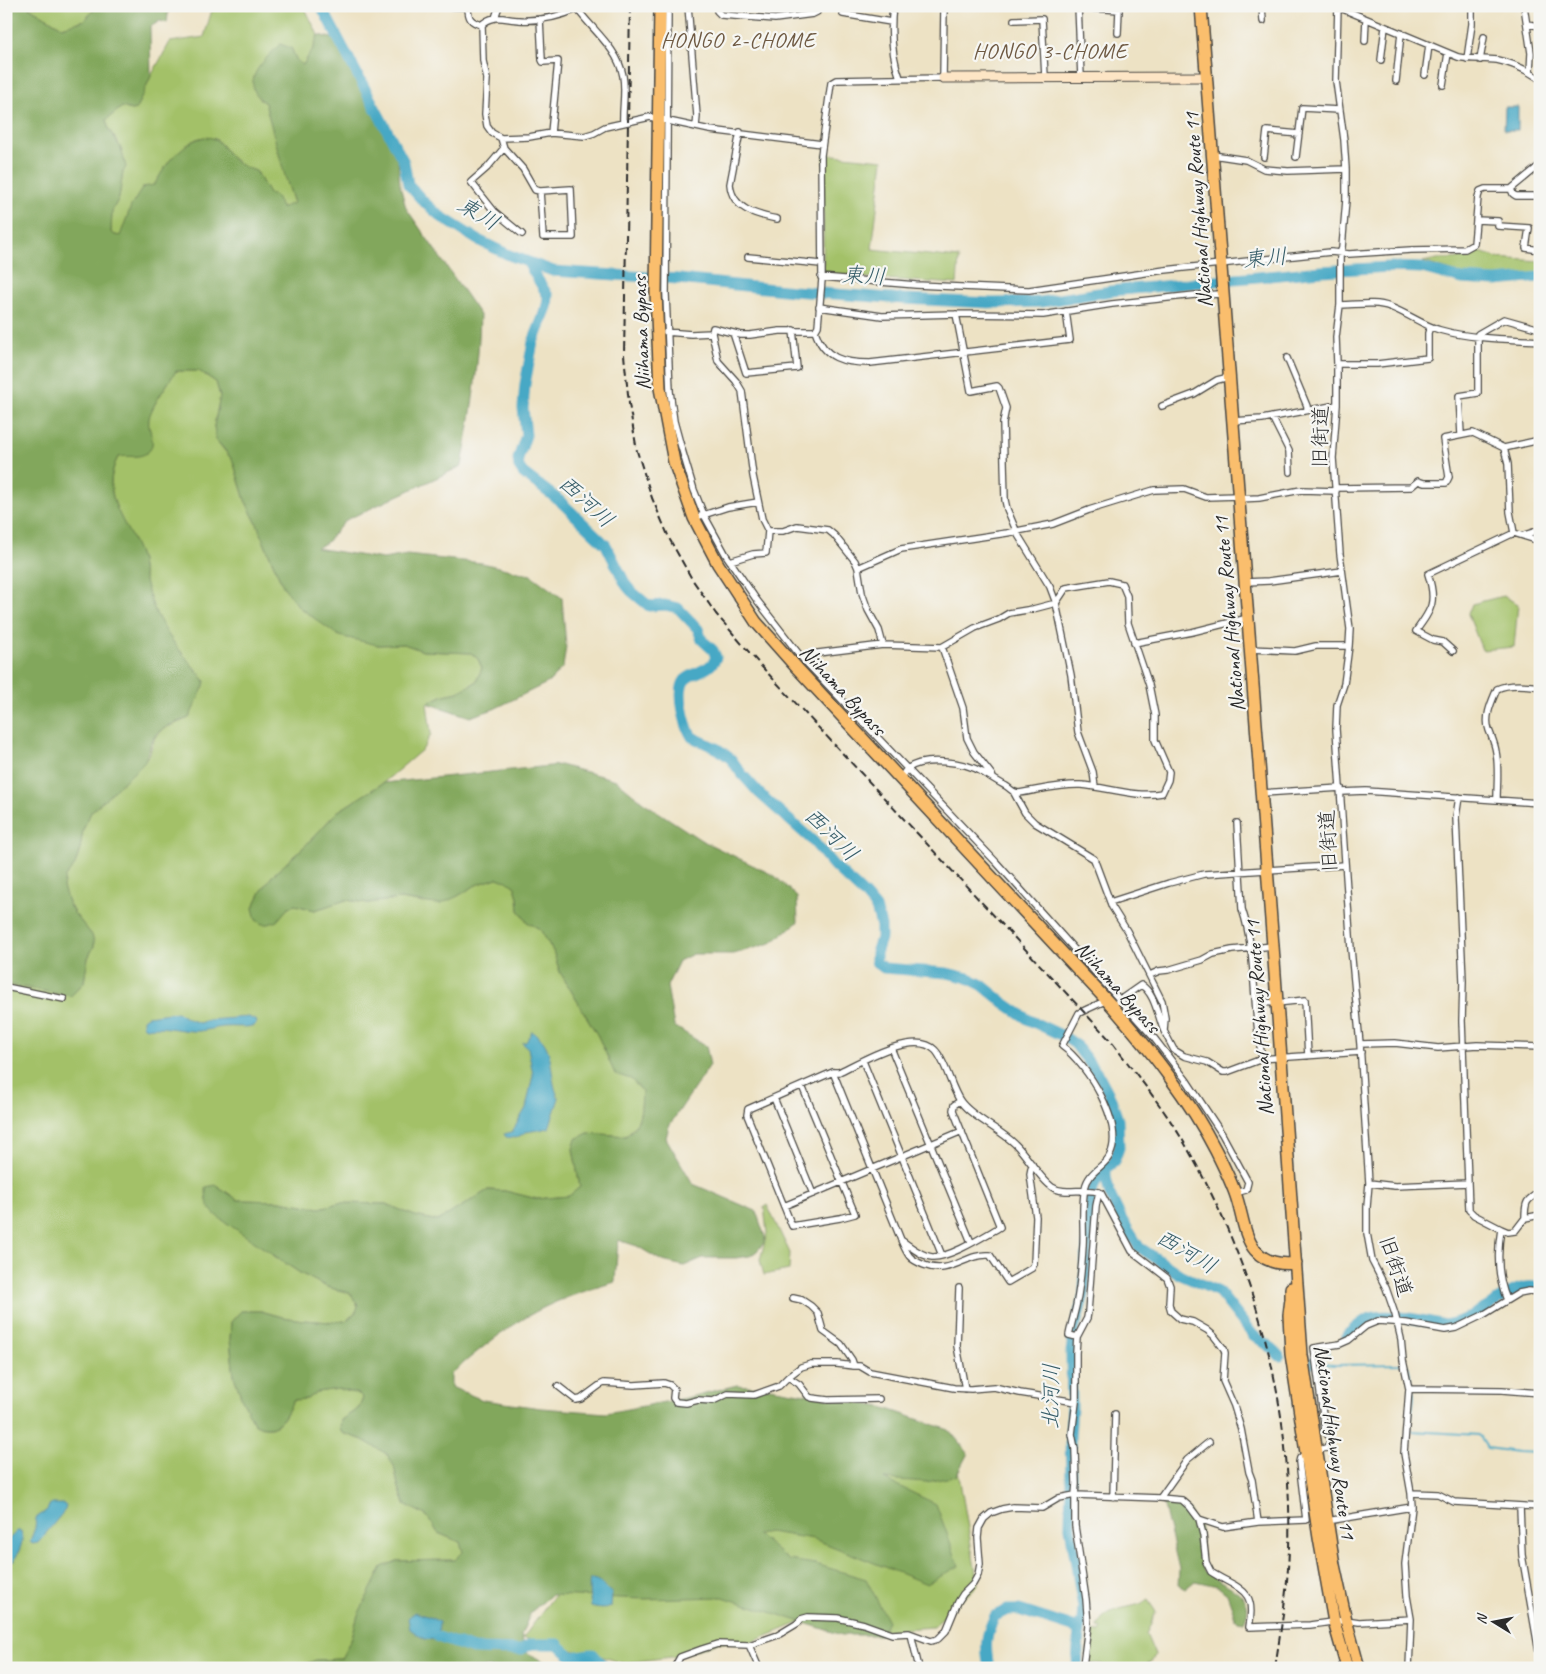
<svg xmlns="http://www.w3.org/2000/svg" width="1546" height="1674" viewBox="0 0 1546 1674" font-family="Caveat,'Klee One',sans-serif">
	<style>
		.green { fill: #a3c168; stroke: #67764a }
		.forest { fill: #82a75c; stroke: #566944 }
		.water { fill: #46a8c5; stroke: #386a78 }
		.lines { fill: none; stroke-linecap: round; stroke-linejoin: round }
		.stream { stroke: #46a8c5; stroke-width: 2 }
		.river { stroke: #46a8c5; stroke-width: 11 }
		.street-casing { stroke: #484642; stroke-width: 8 }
		.secondary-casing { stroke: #484642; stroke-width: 11 }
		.highway-casing { stroke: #484642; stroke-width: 14 }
		.street { stroke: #fff; stroke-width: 5.5 }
		.secondary { stroke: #fde5c5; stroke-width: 9 }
		.highway { stroke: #fabe6d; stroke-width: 11 }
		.rail { stroke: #2b2b2b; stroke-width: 2; stroke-dasharray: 8 4; stroke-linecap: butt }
		.labels { text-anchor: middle; stroke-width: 4.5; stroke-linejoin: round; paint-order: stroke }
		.street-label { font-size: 21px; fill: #2b2b2b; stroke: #f6f6f2 }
		.neighbourhood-label { font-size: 22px; letter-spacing: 1px; fill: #6f5a43; stroke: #f6f6f2 }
		.water-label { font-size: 22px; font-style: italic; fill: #365d69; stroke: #f6f6f2 }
	</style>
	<rect width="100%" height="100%" fill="#f6f6f2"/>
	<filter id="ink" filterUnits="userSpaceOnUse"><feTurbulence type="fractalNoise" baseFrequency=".02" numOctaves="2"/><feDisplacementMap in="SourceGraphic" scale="10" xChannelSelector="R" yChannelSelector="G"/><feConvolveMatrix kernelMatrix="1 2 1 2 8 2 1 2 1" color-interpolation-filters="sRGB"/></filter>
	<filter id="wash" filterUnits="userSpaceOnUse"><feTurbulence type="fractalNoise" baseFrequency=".0096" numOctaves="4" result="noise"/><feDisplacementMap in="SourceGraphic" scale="20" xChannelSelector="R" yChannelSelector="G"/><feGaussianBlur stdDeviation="1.12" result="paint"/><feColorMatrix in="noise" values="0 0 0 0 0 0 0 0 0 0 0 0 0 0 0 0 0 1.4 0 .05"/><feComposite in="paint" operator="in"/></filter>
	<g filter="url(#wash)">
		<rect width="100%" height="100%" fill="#ede2c4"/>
		<path class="green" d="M27 6H97L85 20 62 27Z
			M214 6H304L318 35 314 47 303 65 297 61 291 48 259 99 265 103 294 204 281 208 269 194 256 171 244 167 231 157 216 139 204 137 196 139 171 159 121 236 115 235 111 232 112 211 119 198 123 172 118 142 109 130 106 120 122 107 131 110 136 109 151 76 170 42 204 37 211 13Z
			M824 154 883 160 872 249 959 258 957 284 825 275 823 273Z
			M1475 250 1497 258 1540 261V276L1495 277 1464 275 1423 262 1437 259 1469 258Z
			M176 371H199L216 382 220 396 214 426 216 440 233 461 245 500 260 530 263 540 283 586 300 608 378 645 404 644 423 651 471 653 478 659 482 668 476 682 458 692 444 695 427 703 431 734 423 749 383 783 337 812 306 845 272 876 261 892 253 908 283 913 289 907 295 905 315 910 346 900 368 903 400 899 424 903 458 896 476 885 497 878 507 880 515 887 518 897 519 910 527 922 540 929 553 951 560 972 598 1036 615 1073 631 1079 642 1090C641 1111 642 1122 625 1136L588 1133 573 1149 580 1187 569 1196 537 1199 505 1191 488 1190 438 1221 415 1216 386 1204 339 1203 320 1208 280 1201 238 1200 216 1185 274 1256 300 1273 327 1287 350 1293 356 1301 358 1307 356 1312 346 1321 330 1322 303 1320 282 1317 261 1311H241L231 1322 230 1340 234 1376 242 1399 254 1423C257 1425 262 1427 266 1427 281 1429 288 1411 293 1400L307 1399 316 1392 339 1389 359 1394 363 1398 359 1408 341 1420 342 1433C361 1439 386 1446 394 1466 396 1472 396 1479 398 1485 400 1492 403 1498 405 1504L427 1516 438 1533 460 1542 463 1552 455 1560 397 1561 358 1615 352 1637 341 1659 316 1660 296 1668H6V984L71 996 84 982 88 958 94 946 92 935 74 913 65 896 63 887 65 877 75 865 80 849 83 830 91 812 149 755 155 737 165 728 189 718 205 681C191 663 174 645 162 626 153 610 147 591 143 572 141 567 142 562 140 557 128 524 98 495 118 457L126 455 134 456 149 451C157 437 145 430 149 416 152 406 169 382 176 371Z
			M1503 596 1518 604 1514 647 1482 650 1468 614 1472 604Z
			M767 1205 790 1253 789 1270 764 1275 760 1260 767 1233 764 1207Z
			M953 1441 978 1585 933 1627 845 1633 804 1621 747 1644 719 1642 679 1656 623 1663 593 1654H588L523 1638 587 1551Z
			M1148 1600 1156 1612 1146 1634 1155 1655 1151 1663 1138 1668H1106L1102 1664 1087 1663 1090 1631 1100 1632 1101 1628 1097 1627C1106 1604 1131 1611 1148 1600Z"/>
		<path class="forest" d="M6 6H27L62 27 85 20 97 6H169L167 23 160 21 150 27 151 76 136 109 131 110 122 107 106 120 109 130 121 148 126 167 123 172 119 198 112 211 111 232 115 235 120 236 131 206 143 187 154 185C160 176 165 166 171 159 181 148 203 129 217 141 222 144 225 151 230 156 237 164 246 168 256 171L269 194 276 196 281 208 294 203 285 176 265 103C237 82 264 61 280 44L291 48 297 61 303 65 314 47 318 35 336 39 398 161 400 185 406 208 480 315C479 366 471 416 462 466L346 520 326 543 316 548 383 559 407 555 482 563 531 575 562 598 566 646 563 667 549 682 494 709 470 717 427 703 444 695 458 692 476 682 482 668 478 659 471 653 423 651 404 644 378 645 339 636 300 608 283 586 263 540 260 530 245 500 233 461 224 449 216 440 214 426 220 396 216 382 199 371H176C169 382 150 408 149 419 147 430 158 443 148 452 140 459 127 455 118 457 97 496 129 523 140 557 142 562 141 567 143 572 147 591 153 610 163 626 174 646 191 663 205 681L204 686 189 718C178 722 161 727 154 737 150 745 148 755 144 763L91 812 83 830 80 849 75 865 65 877 63 887 69 905 74 913 92 935 94 941V946L88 958 84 982 71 996 6 984Z
			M560 765 616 780 643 802 701 840 775 876 797 897 798 922 771 943 734 954H693L679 961 667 986 674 1026 706 1046 710 1065 669 1126 666 1138 693 1184 756 1211 765 1237 764 1243 757 1251 750 1256 736 1258H703L684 1266 662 1261 637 1246 618 1240 615 1282C584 1291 552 1301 525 1318 498 1334 474 1354 451 1374V1387L483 1400 541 1408 606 1413 686 1398 737 1385 770 1388 882 1407 949 1430 968 1453 956 1476 927 1482 884 1479 936 1504 959 1566 927 1584 814 1539 769 1532 757 1534 788 1560 815 1564 866 1579 888 1621 880 1635H842L723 1597 644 1599 551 1595 531 1612 521 1635 526 1652 555 1668H296L316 1660 341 1659 352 1637 358 1615 382 1567 397 1561 455 1560 463 1552 460 1542 438 1533 427 1516 405 1504 398 1485 394 1466 387 1454 361 1439 342 1433 340 1427 341 1420 359 1408 363 1398 359 1394 339 1389 316 1392 307 1399 293 1400C288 1411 281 1428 266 1427 262 1427 257 1425 254 1423L242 1399 234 1376 230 1340 231 1322 241 1311H261L282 1317 303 1320 330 1322 346 1321 356 1312 358 1306 356 1301 350 1293 327 1287 300 1273 218 1217C207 1208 206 1201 206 1187L216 1185 238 1200 280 1201 320 1208 339 1203 386 1204 415 1216 438 1221 488 1190 505 1191 537 1199 569 1196 580 1187 573 1149 576 1139 588 1133 626 1136C642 1122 641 1111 642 1091L631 1079 615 1074 598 1036 560 972 553 951 540 929 527 922 519 910 518 897 515 887 507 881 497 878 476 885 458 896 441 904H435L400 899 368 903 346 900 315 910 295 905 289 907 277 921 269 924H262L256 920 253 908 261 892 272 876 306 845 337 812 383 783Z
			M1163 1502C1182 1502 1189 1506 1196 1524L1199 1525 1201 1536 1203 1567 1204 1571C1209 1573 1213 1577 1218 1580 1235 1589 1256 1599 1244 1622L1238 1621 1236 1619 1227 1594 1217 1586 1195 1581 1185 1589 1178 1585 1179 1569Z"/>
		<path class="water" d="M1505 107H1518V130H1504Z
			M177 1012 188 1019 199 1023 208 1020 248 1017 256 1020 257 1023 254 1026C244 1028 233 1026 223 1027 213 1028 203 1032 192 1031 176 1030 161 1025 146 1028L143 1026V1019L147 1016Z
			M532 1031C535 1034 539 1036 541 1039 555 1053 549 1081 559 1098L549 1128 526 1132 516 1138 506 1137 504 1134 512 1132 526 1108 533 1075 528 1048 522 1043 526 1042Z
			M50 1504H64L66 1506 65 1510 38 1543 32 1544 30 1541 35 1528 36 1518 47 1510Z
			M17 1531H21C25 1541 19 1551 14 1561L6 1563V1542Z
			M590 1579C601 1579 603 1587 612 1593L611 1607C604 1610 598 1609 591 1607 590 1598 588 1588 590 1579Z
			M415 1612 430 1617 439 1622 438 1640 424 1639 410 1629 408 1618Z"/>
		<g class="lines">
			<path class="stream" d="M1312 1363 1334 1365 1402 1364
				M1406 1364H1408L1414 1397 1410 1426 1412 1431 1479 1435 1487 1448 1518 1452 1540 1453"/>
			<path class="river" d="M321 6 404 162 408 184 423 201 440 216 478 240 509 255 553 271 679 279 793 291 904 299 991 303 1041 302 1111 291 1321 271 1390 267 1422 268 1462 279 1496 281 1540 277
				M528 263 548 296 547 307 533 342 525 384 523 408 526 435 518 459 519 467 523 473 560 501 606 545 626 585 631 591 649 606 665 605 678 608 698 629 702 640 713 650 716 657C712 671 694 671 685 680 676 691 685 726 692 737L718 749 731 759 741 773 759 793 813 841 834 866 865 895 876 908 881 926V938L876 953V962L884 968 947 973 968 978 982 985 1003 1002 1029 1020 1063 1036 1075 1044 1100 1077 1110 1096 1118 1120 1119 1148 1114 1162 1099 1174 1090 1196 1091 1209 1085 1266 1084 1295 1074 1330 1071 1352 1072 1407 1070 1436 1071 1479 1070 1527 1083 1607 1082 1621 1079 1629 1077 1668
				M1106 1169V1177L1110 1195 1122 1220 1139 1247 1181 1275 1219 1292 1253 1335 1272 1348 1280 1356
				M1347 1335C1353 1330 1359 1324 1366 1320 1383 1311 1426 1321 1445 1325 1458 1323 1470 1317 1482 1310 1500 1301 1518 1281 1540 1288
				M1312 1363 1324 1353
				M438 1637 473 1649 520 1650 531 1644H558C576 1663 572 1655 593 1654L605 1668
				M989 1668C985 1646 985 1636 995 1616L1007 1610H1019L1079 1629"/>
		</g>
	</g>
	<g filter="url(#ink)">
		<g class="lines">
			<defs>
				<path id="street" d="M447 6 468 7
					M468 6C468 18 470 22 482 25L483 61 487 79 485 114 487 126 492 133 501 138 529 137 551 133 584 136 594 133 605 127 650 117 710 130 822 144
					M575 6C591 29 618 48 623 76 626 92 622 108 623 123
					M668 6 666 294 670 391 674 421 680 443 694 490 704 515 726 555 756 599 802 658 996 862 1154 1038 1187 1081 1222 1134 1248 1182 1246 1190 1235 1193
					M688 6 697 116 696 127
					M717 6V11L721 15 775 19 813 14 817 12 818 6
					M893 6C890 31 891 54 900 78
					M1078 6 1081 77
					M1262 6 1263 21
					M1338 6 1336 81 1344 140 1346 169V200L1342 248 1340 253V305L1336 337 1337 364V405L1333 458 1340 554 1350 629 1349 646 1344 684 1337 705 1336 729 1351 949 1360 1044 1369 1183 1367 1207V1233L1372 1261 1386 1288 1395 1314 1401 1339 1403 1360 1409 1389 1404 1453 1411 1493 1412 1507 1405 1564 1407 1596 1411 1619 1409 1668
					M1524 6 1531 53 1530 72
					M1078 7 1119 10V6
					M1338 7 1458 57C1471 60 1484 58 1497 60 1512 63 1527 70 1540 79
					M843 14 891 22
					M848 15 850 6
					M495 18 499 6
					M540 19 542 60 543 62 558 61 551 133
					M1014 20 1042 19 1045 77
					M1527 24 1540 26
					M482 25C485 21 490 19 495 18 503 17 511 20 519 20 538 21 559 17 577 9
					M1118 33 1119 10
					M1365 41 1366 19
					M1467 59 1472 24V6
					M1381 60 1385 27
					M1480 60 1484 37
					M1425 75 1429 45
					M1396 81 1401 33
					M1443 85 1448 53
					M740 132 730 184C732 209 756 215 777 219
					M501 138 504 148 523 169 535 190 540 191 571 189 573 237H543L540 191
					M504 148 487 168 471 182 494 211 522 234
					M1213 155 1246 160 1264 169 1288 171 1346 169
					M1264 157 1267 131 1299 134
					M1296 157 1302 108 1339 110
					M1511 189 1513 194 1516 196H1540
					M1476 220 1498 221V226L1529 228 1526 248 1540 250
					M748 257 821 264
					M821 277 916 285 1029 290 1165 270 1331 252 1349 254 1411 250 1465 249 1474 244 1478 197 1480 191 1485 189H1511L1540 165
					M1340 305C1356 305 1375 301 1390 307 1407 313 1422 325 1440 330 1472 339 1506 339 1540 341
					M819 307 882 316 956 314 1043 315 1112 304 1195 295 1223 294
					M956 314 971 391 997 386 999 388 1006 408 1003 423 1005 500 1007 509 1018 535 1050 587 1056 603 1071 675 1078 732 1093 772 1095 787
					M815 331C824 359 844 363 870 363L1070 340 1066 311
					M666 332 691 334 712 333 713 328 741 335H750L780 331H815L818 326 822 279 821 155 831 83 836 80 943 78 944 6
					M712 333 718 361 736 381 742 391 753 476 762 519 768 531H783L797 526 828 530 834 535 855 561 858 568 862 593 868 610 879 630 883 645
					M733 333 746 373 797 368 793 330
					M1287 358 1307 406V410
					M1337 364H1377L1428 358V333L1430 327
					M1162 406 1194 394 1217 380 1229 377
					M1272 417 1289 451 1290 472
					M1233 421 1262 419 1337 405
					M1461 435 1459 396 1478 393V334L1504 319 1540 329
					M1504 448 1508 464 1510 512 1514 533
					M1336 488 1411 487 1418 481 1424 483H1446L1449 477 1443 439 1473 433 1504 448 1540 440
					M1238 499 1259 498 1301 490 1336 491
					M694 518 728 507 758 502
					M1524 535 1540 530
					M730 561 753 554 766 553 768 531
					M858 568 901 549 1007 533 1053 524 1089 510 1154 490 1184 489 1206 497 1238 496
					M1245 582 1269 581 1342 571
					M1134 643 1192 632 1248 618
					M942 647 963 708 967 738 974 752 992 775 993 778
					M1250 649 1295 651 1316 646H1349
					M1453 651 1443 642 1433 640 1416 631C1432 609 1437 602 1428 574L1514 533 1536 540 1540 545
					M802 658 810 654 883 645 942 647 975 628 999 619 1009 613 1033 609 1056 603 1066 588 1109 581 1122 584 1127 596 1128 623 1149 685 1155 715V740L1169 772 1168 780 1162 793C1135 798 1107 787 1081 785 1061 784 1039 790 1019 793 1013 793 1011 789 1006 786 998 782 991 777 982 772 965 762 924 756 907 769 904 772 902 776 900 779
					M1342 792 1366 791 1540 803
					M1014 793 1025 813 1035 823 1094 859 1112 907 1127 931 1162 1001 1165 1018 1164 1031C1158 1017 1155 993 1141 985L1118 1001
					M1262 793 1341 788
					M1459 797 1456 817 1463 981 1462 1021 1469 1210 1474 1215 1501 1229C1497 1253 1497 1277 1507 1300
					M1497 799C1497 784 1499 767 1496 752 1495 744 1492 738 1489 730 1484 717 1492 701 1497 689 1509 683 1527 685 1540 687
					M1237 823 1242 909C1255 948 1253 991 1258 1032 1259 1041 1261 1050 1262 1059
					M1110 902 1169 883 1204 874 1345 865
					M1150 975 1159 971 1168 970 1202 960 1213 954 1232 950 1273 946
					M6 987 64 999
					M1256 1002 1277 1003 1305 1000 1308 1056
					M1164 1031 1174 1050 1184 1056 1207 1062 1223 1072H1227L1262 1059 1361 1052
					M1360 1044 1395 1043 1438 1048 1477 1045 1540 1047
					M891 1048 971 1242
					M863 1061 941 1253V1256
					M833 1072 901 1240
					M802 1086 855 1214 840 1218 792 1226 747 1115 748 1109 833 1072H839C860 1062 915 1029 935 1050 946 1061 951 1089 961 1102 973 1118 1000 1129 1015 1144 1027 1155 1039 1178 1052 1187 1065 1196 1085 1186 1101 1193L1132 1251 1167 1278 1170 1286 1169 1304 1171 1311 1180 1319 1193 1322 1207 1330 1214 1336 1224 1349 1225 1353 1223 1381 1234 1406 1241 1429 1249 1472 1252 1480 1258 1522 1306 1520 1299 1462 1300 1458 1307 1452
					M774 1098 813 1194
					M960 1101 954 1105 953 1110 1000 1227C984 1236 950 1258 932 1257 921 1256 910 1246 901 1240 908 1256 909 1259 924 1265 951 1276 965 1253 990 1255L1008 1282 1032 1268 1034 1264 1036 1217 1030 1174 1032 1164
					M1369 1183 1395 1186 1468 1183
					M1099 1192 1096 1206 1088 1312 1087 1318 1077 1337 1076 1353V1402L1072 1434 1075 1449 1076 1484 1075 1495 1160 1498
					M784 1206 962 1131
					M1525 1218C1525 1202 1526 1200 1540 1192
					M1501 1229 1508 1232 1515 1231 1525 1218 1540 1215
					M959 1288 957 1346 965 1389
					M793 1298 802 1300 811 1306 818 1313 823 1331 841 1344 852 1360 854 1366
					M1077 1337 1069 1335C1071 1325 1074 1315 1076 1306 1080 1286 1082 1265 1083 1245 1084 1226 1081 1206 1085 1188 1089 1170 1105 1167 1110 1155 1125 1124 1087 1064 1062 1046L1079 1013 1107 1000
					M788 1377 801 1367 811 1364H837L854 1366H860L870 1372 954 1388 971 1389 994 1387 1020 1393 1076 1402
					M558 1386 576 1400 581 1399 600 1385 604 1383 634 1385 664 1383 670 1385 674 1389 673 1398 676 1402 686 1403 698 1400 713 1401 728 1394 754 1395 779 1386 788 1377 799 1384 809 1397 812 1398 828 1400 879 1399
					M1409 1389 1502 1390 1540 1393
					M1209 1442 1187 1460 1160 1498 1182 1500 1190 1507 1199 1519 1223 1527 1258 1522
					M1316 1451 1326 1448 1331 1441 1325 1430 1314 1348 1340 1344 1349 1340 1366 1326 1378 1321 1406 1323 1445 1330 1456 1328 1483 1315 1519 1293 1529 1291 1540 1292
					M1411 1493 1438 1494 1454 1502 1540 1507
					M1113 1497 1115 1414
					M1520 1507 1522 1555 1540 1658
					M1199 1519 1203 1535 1206 1562 1211 1572C1239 1590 1257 1588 1249 1627L1310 1625 1346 1620 1359 1622 1411 1619
					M1327 1521 1412 1507
					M911 1634 919 1668
					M674 1668 680 1657 702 1649 718 1644 749 1645
					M759 1668 749 1645 778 1635 798 1623 801 1619 808 1617 838 1618 864 1624 892 1634 909 1633 931 1641 938 1639 946 1631 958 1602 963 1594 973 1584 978 1575 980 1564 978 1538 979 1528 984 1519 991 1513 1002 1509 1013 1507 1042 1508 1059 1498 1075 1495V1526L1086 1599 1088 1626 1083 1666 1102 1668"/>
				<path id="secondary" d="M943 78 1207 77"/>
				<path id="highway" d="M660 6 656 292 660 388 674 462 694 518 718 564 756 622 797 668 1112 1006C1151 1051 1189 1098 1216 1151 1223 1165 1230 1179 1235 1193 1242 1211 1243 1235 1255 1250 1266 1263 1280 1265 1296 1263
					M1201 6 1273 946 1302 1355 1334 1565 1346 1620 1359 1668
					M1291 1288V1299L1289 1315 1291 1354 1319 1538 1334 1622 1347 1668"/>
			</defs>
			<use href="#street" class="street-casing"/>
			<use href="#secondary" class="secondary-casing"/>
			<use href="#highway" class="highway-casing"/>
			<use href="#street" class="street"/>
			<use href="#secondary" class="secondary"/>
			<use href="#highway" class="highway"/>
			<path class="rail" d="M630 6 624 355 629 404 637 451 652 498 670 540 692 579 716 614 762 667 1110 1040C1136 1074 1163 1107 1185 1144 1256 1268 1293 1405 1289 1548 1288 1588 1281 1628 1275 1668"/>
		</g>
	</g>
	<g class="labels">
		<g class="street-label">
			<text transform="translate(1198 210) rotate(-94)" y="7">National Highway Route 11</text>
			<text transform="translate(641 333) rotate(-92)" y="7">Niihama Bypass</text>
			<text transform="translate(1320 437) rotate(-89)" y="7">旧街道</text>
			<text transform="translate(1229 614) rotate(-95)" y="7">National Highway Route 11</text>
			<text transform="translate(843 690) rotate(47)" y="7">Niihama Bypass</text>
			<text transform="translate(1328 841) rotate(-93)" y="7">旧街道</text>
			<text transform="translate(1118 987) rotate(48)" y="7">Niihama Bypass</text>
			<text transform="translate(1259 1018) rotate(-94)" y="7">National Highway Route 11</text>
			<text transform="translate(1396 1266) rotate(71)" y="7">旧街道</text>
			<text transform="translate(1335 1442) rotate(82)" y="7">National Highway Route 11</text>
		</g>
		<g class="neighbourhood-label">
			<text x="738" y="47">HONGO 2-CHOME</text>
			<text x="1050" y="58">HONGO 3-CHOME</text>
		</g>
		<g class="water-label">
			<text transform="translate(479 213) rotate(31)" y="8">東川</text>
			<text transform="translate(1265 257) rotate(-5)" y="8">東川</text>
			<text transform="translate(864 275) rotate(3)" y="8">東川</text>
			<text transform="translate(587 501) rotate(42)" y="8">西河川</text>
			<text transform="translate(832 834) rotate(44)" y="8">西河川</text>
			<text transform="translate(1187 1251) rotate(30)" y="8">西河川</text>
			<text transform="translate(1050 1396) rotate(-89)" y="8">北河川</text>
		</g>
	</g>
	<rect width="1546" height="1674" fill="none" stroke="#f6f6f2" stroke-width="25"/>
	<g transform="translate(1494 1622) rotate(280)" stroke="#f6f6f2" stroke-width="4" paint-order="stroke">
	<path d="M0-4L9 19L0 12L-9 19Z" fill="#2b2b2b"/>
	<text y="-8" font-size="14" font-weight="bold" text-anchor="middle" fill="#2b2b2b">N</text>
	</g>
</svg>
